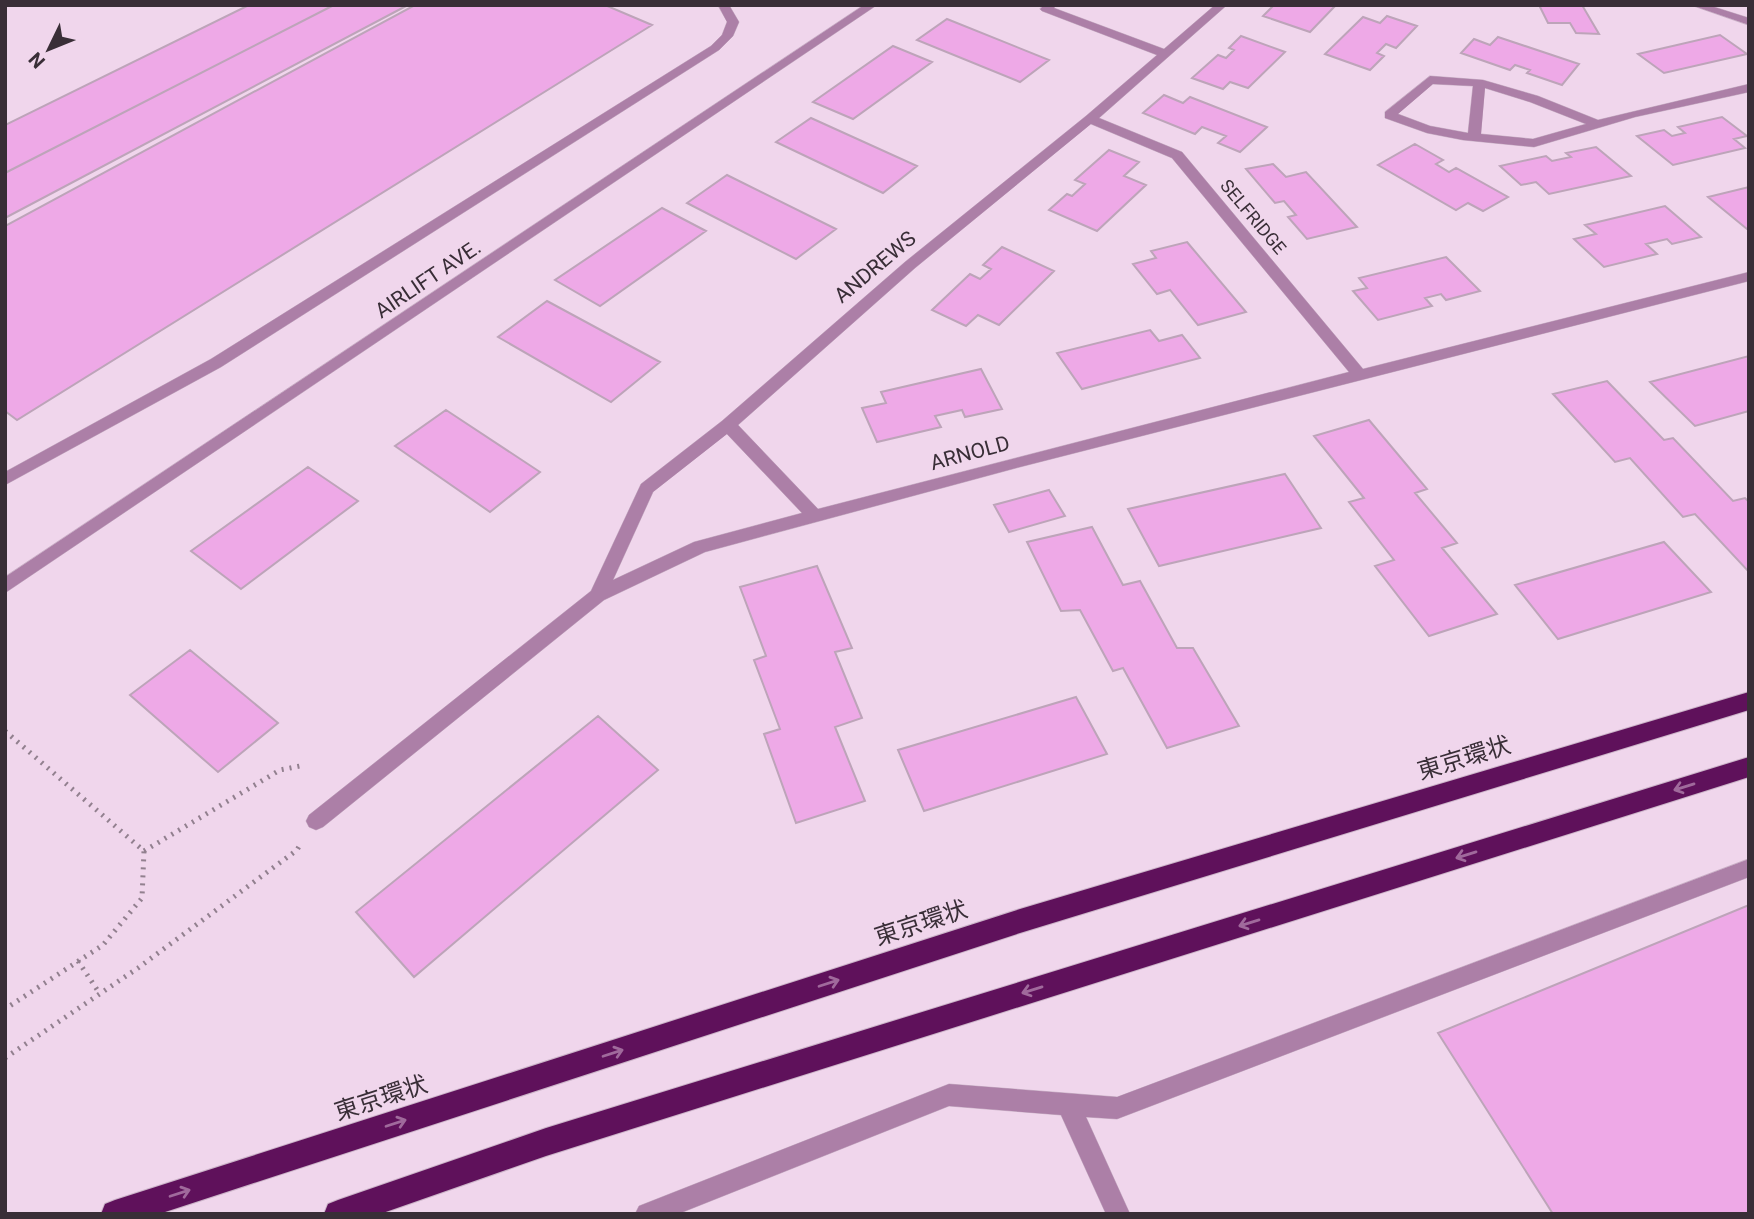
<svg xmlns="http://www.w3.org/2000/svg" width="1754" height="1219" viewBox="0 0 1754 1219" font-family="Roboto,'Noto Sans JP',sans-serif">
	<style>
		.building { fill: #eea9e7; stroke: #bda4b9; stroke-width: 2 }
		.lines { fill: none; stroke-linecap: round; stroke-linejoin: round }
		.minor-casing { stroke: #cbb4c8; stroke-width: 1 }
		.highway-casing { stroke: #cbb4c8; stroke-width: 2 }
		.path { stroke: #92808f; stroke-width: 5; stroke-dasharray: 2 6; stroke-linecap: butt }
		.minor { fill: #ac7fa7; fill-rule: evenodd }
		.highway { fill: #5f115b; fill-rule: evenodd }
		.oneway { stroke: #a06a9c }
		.labels { text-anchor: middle; stroke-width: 5; stroke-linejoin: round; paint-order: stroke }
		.far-street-label { font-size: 18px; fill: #392e37; stroke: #f0d6ec }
		.street-label { font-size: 21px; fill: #392e37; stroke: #f0d6ec }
		.near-street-label { font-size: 24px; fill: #392e37; stroke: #f0d6ec }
	</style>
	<rect width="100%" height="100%" fill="#f0d6ec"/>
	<path class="building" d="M249 5H334L5 173V125Z
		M334 5H408L5 218V173Z
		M415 5H605L652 25 17 420 5 411V226Z
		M1274 5 1284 6 1336 5 1310 32 1263 16Z
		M1539 5H1582L1599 34 1576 33 1570 23H1548Z
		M1387 16 1417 26 1396 48 1386 44 1377 53 1384 56 1370 70 1325 54 1363 17 1380 23Z
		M947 19 1049 60 1020 82 917 40Z
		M1720 35 1747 54 1664 73 1638 54Z
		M1241 36 1285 52 1248 88 1230 82 1223 89 1192 78 1218 55 1226 58 1234 50 1229 48Z
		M1498 37 1579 64 1562 85 1527 73 1530 70 1515 65 1510 70 1461 53 1474 39 1490 45Z
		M893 46 932 62 853 119 813 102Z
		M1164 95 1183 103 1190 97 1267 127 1240 152 1218 143 1226 136 1202 127 1195 134 1143 113Z
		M1722 117 1747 136 1734 139 1745 148 1673 165 1637 136 1664 130 1672 136 1685 133 1678 127Z
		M811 118 917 166 883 193 776 142Z
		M1415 144 1443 160 1436 164 1449 172 1456 168 1508 197 1483 211 1468 203 1456 210 1378 165Z
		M1596 147 1631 176 1549 194 1536 182 1521 185 1500 166 1546 156 1552 161 1571 157 1566 153Z
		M1109 150 1139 162 1124 176 1146 185 1097 231 1049 210 1067 194 1072 196 1085 184 1075 180Z
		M1273 164 1286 177 1306 172 1357 227 1307 239 1288 217 1296 215 1284 201 1275 203 1246 169Z
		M727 175 836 229 796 259 687 203Z
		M1749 187V229H1747L1708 197Z
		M1665 206 1701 237 1672 244 1667 239 1646 244 1657 254 1604 267 1574 239 1596 234 1585 225Z
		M662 208 706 231 600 306 555 280Z
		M1187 242 1246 312 1198 325 1170 290 1157 294 1133 264 1156 258 1151 251Z
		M1002 247 1054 271 999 325 978 315 966 326 932 310 970 274 980 279 991 269 983 265Z
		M1446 257 1480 291 1446 300 1441 294 1425 298 1432 306 1378 320 1353 291 1367 288 1359 278Z
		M547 301 660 362 611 402 498 337Z
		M1150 330 1159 341 1182 335 1200 358 1082 389 1057 353Z
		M1749 356V411L1695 426 1650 382Z
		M981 369 1002 409 965 417 962 410 935 416 941 427 877 442 862 408 886 403 881 392Z
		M1607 381 1664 440 1673 438 1733 501 1745 498 1749 502V572L1695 514 1683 517 1630 458 1615 462 1553 394Z
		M446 410 540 472 490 512 395 446Z
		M1369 420 1427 489 1415 493 1457 543 1442 548 1497 614 1429 636 1375 566 1394 560 1349 502 1364 498 1314 436Z
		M308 467 358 501 241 589 191 551Z
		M1285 474 1321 528 1159 566 1128 509Z
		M1049 490 1065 516 1009 532 994 505Z
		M1092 527 1123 585 1140 581 1177 648H1193L1239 726 1167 748 1123 668 1113 671 1080 610 1061 611 1027 542Z
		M1664 542 1711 592 1558 639 1515 585Z
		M817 566 852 648 835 652 862 718 835 727 865 801 796 823 764 734 780 729 754 660 766 656 740 587Z
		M190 650 278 723 218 772 130 695Z
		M1076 697 1107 754 924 811 898 750Z
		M598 716 658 770 414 977 356 912Z
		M1749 905V1214H1553L1438 1033Z"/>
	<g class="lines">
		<defs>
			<path id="minor" d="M718 5H729L739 22 733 36 719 50 221 367 5 485V472L211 359 711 46 722 35 727 22Z
				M864 5H877L5 593V577Z
				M1044 5H1056L1054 8 1164 49 1215 5H1227L1099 118 1182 152 1363 369 1749 272V281L1020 467 705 552 604 600 323 827 316 830 309 827 306 821 309 815 591 591 641 484 722 421 905 262 1086 116 1157 55 1042 11 1040 9ZM1091 124 1172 158 1349 372 818 509 738 425 915 268ZM727 434 802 513 694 542 613 580 653 492Z
				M1691 5H1708L1749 18V25Z
				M1430 76 1483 80 1538 96 1598 120 1749 84V92L1635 117 1534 147 1463 140 1427 133 1385 118V112ZM1433 84 1473 86 1468 133 1430 126 1398 114ZM1485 88 1530 102 1586 124 1533 139 1481 134Z
				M1749 859V877L1117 1119 1086 1117 1130 1214H1106L1061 1115 949 1106 678 1214H635L639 1206 949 1084 1117 1097Z"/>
			<path id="highway" d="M1749 692V710L1020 933 159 1214H101L105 1204 115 1200 1020 909Z
				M1749 757V777L546 1156 380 1214H324L328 1204 338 1200 546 1128Z"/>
		</defs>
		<use href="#minor" class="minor-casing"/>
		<use href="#highway" class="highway-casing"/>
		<path class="path" d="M5 731 144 851 142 898 103 945 5 1009
			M144 851 280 770 300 766
			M78 961 100 994
			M5 1058 138 968 297 850 301 843"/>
		<use href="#minor" class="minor"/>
		<use href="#highway" class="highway"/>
	</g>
	<defs><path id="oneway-shaft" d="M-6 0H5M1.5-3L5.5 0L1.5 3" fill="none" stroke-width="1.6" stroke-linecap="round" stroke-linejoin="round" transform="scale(1.75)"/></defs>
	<g class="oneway">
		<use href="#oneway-shaft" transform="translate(1684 787) rotate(163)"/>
		<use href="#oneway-shaft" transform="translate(1466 855) rotate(163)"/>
		<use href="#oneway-shaft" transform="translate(1249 923) rotate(163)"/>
		<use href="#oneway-shaft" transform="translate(829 983) rotate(-18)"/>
		<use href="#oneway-shaft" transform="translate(1032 990) rotate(163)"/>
		<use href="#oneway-shaft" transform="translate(613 1053) rotate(-18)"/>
		<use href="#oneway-shaft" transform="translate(396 1123) rotate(-18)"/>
		<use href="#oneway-shaft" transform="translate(180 1193) rotate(-18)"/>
	</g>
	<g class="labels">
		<g class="far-street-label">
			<text transform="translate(1253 217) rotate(50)" y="6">SELFRIDGE</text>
		</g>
		<g class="street-label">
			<text transform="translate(875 267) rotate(-40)" y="7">ANDREWS</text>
			<text transform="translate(428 279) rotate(-34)" y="7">AIRLIFT AVE.</text>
			<text transform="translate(970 453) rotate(-15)" y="7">ARNOLD</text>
		</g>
		<g class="near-street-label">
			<text transform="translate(1464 758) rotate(-17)" y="8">東京環状</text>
			<text transform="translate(921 923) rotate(-18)" y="8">東京環状</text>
			<text transform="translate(381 1098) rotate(-18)" y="8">東京環状</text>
		</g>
	</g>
	<rect width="1754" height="1219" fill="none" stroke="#392e37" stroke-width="14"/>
	<g transform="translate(49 49) rotate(227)" stroke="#f0d6ec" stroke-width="5" paint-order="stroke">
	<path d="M0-5L12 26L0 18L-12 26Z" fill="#392e37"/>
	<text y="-10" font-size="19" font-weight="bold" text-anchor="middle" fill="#392e37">N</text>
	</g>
</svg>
